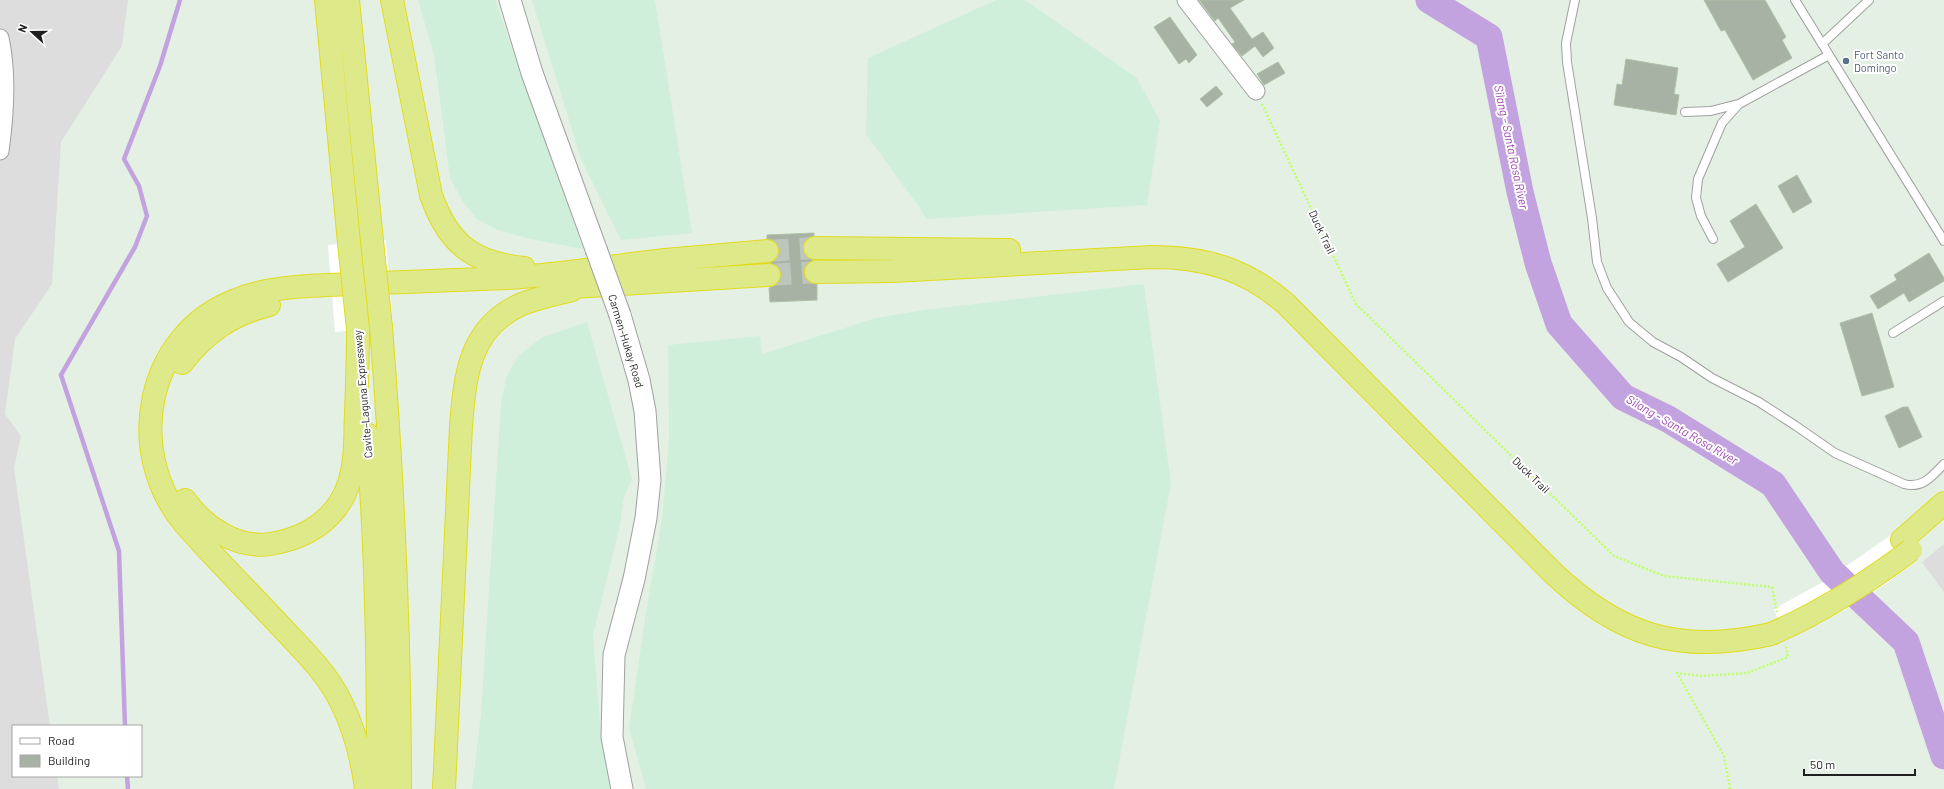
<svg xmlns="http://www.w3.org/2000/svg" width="1944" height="789" viewBox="0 0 1944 789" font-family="Barlow,sans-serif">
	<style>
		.residential { fill: #dcdddc }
		.farmland { fill: #cfefdb }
		.pier { fill: #fff }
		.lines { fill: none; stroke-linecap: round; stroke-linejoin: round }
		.stream { stroke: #c3a3df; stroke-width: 4.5 }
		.river { stroke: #c3a3df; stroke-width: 27 }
		.building { fill: #a7b2a4; stroke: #adc2a6 }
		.motorway-tunnel { stroke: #bdc6bd; stroke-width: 22; stroke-dasharray: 22 11; stroke-linecap: butt }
		.service-casing { stroke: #a0a0a0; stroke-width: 10 }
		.minor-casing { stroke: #a0a0a0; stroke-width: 19 }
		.tertiary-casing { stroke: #a0a0a0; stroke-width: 23 }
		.motorway-casing { stroke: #e1db1e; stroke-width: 24 }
		.path { stroke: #c0ff67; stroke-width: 2.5; stroke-dasharray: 2 2; stroke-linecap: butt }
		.service { stroke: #fff; stroke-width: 8 }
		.minor { stroke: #fff; stroke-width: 17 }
		.tertiary { stroke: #fff; stroke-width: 21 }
		.motorway { stroke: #deea8a; stroke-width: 22 }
		.tertiary-bridge-casing { stroke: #a0a0a0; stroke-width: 23; stroke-linecap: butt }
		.motorway-bridge-casing { stroke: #e1db1e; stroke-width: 24; stroke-linecap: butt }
		.tertiary-bridge { stroke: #fff; stroke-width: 21 }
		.motorway-bridge { stroke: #deea8a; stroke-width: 22 }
		.service-dot { fill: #5c6f8a; stroke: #fff; stroke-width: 1.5 }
		.labels { text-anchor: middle; stroke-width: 4; stroke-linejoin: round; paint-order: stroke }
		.service-label { font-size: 11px; fill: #4e5e75; stroke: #fff; text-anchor: start }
		.street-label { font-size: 11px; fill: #1f1f1f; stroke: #fff }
		.water-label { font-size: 12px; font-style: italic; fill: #9e47b2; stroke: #fff }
	</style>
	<rect width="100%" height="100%" fill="#e5f0e5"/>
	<path class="residential" d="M0 0H128L122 46 61 142 52 284 15 339 5 414 21 436 14 468 50 726H13V776H57L59 789H0Z
		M1944 544V592L1922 562Z"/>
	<path class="farmland" d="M418 0H495L583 249 530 239 497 230 477 219 463 202 450 178 434 55Z
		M532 0H655L692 233 621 240 581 159Z
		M996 0H1025L1137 78 1160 121 1147 205 926 219 919 207 866 134 868 58Z
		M1144 284 1171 483 1114 789H646L629 728 645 619 662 519 669 440 668 345 760 336 762 354 876 318 924 310Z
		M587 322 632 479 624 497 620 525 593 636 602 745 613 789H472L481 714 501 403 507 375 519 355 543 337Z"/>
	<path class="pier" d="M386 240 393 326 335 332 328 245Z
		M1897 531 1919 559 1887 583 1847 609 1785 640 1774 609 1823 582Z"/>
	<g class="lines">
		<path class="stream" d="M125 726 119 551 61 375 135 247 147 216 139 186 124 159 160 66 180 0
			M127 776 128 789"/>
		<path class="river" d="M1429 0 1489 37 1520 192 1538 263 1559 324 1623 397 1668 419 1773 484 1832 572 1906 642 1944 756"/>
	</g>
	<path class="building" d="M1199 0H1244L1230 8 1252 39 1263 32 1274 48 1263 57 1255 46 1242 56 1232 44 1235 42 1218 18 1215 21Z
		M1704 0H1765L1786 37 1782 40 1792 58 1753 80 1725 30 1721 31Z
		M1170 17 1197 55 1189 63 1186 59 1179 64 1154 27Z
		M1626 59 1678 68 1674 94 1679 95 1676 115 1614 105 1617 84 1622 85Z
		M1278 62 1285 73 1264 85 1257 74Z
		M1216 86 1223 94 1207 107 1200 99Z
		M1797 175 1812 202 1793 213 1778 186Z
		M1756 204 1783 248 1728 282 1717 264 1745 247 1730 221Z
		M814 233V236L809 237 804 241 803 247 804 254 813 260 805 266 804 273 805 278 810 283 817 284V300L770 302 769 288 776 285 780 281 781 275 779 268 770 263 774 261 778 256 779 250 777 244 773 240 767 239V235Z
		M1929 253 1944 278V281L1909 302 1904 293 1878 309 1870 296 1897 280 1894 275Z
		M1872 313 1894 387 1862 396 1840 323Z
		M1903 407H1908L1922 437 1899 448 1885 416Z"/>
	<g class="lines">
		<path class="motorway-tunnel" d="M767 251 815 248
			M769 275 816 272"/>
		<defs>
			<path id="service" d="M1575 0 1566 43 1567 62 1592 218 1597 262 1607 288 1629 322 1653 342 1681 357 1712 378 1759 402 1796 426 1835 453 1904 484C1923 489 1932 476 1944 464
				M1795 0 1944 241
				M1822 44 1869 0
				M1685 112 1711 111 1738 104
				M1713 239 1701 216 1696 198 1698 179 1722 123 1739 104 1829 55
				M1893 333 1944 301"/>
			<path id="minor" d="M1186 0 1256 91
				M0 38C8 74 5 115 0 151"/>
			<path id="tertiary" d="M510 0 532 73 596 249
				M620 315 639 380 645 411 650 480 646 518 634 579 614 655 612 737 622 789"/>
			<path id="motorway" d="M326 0 349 243
				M348 0 372 241
				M392 0 431 195C448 244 473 263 524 268
				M815 248 1009 250
				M816 272 893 271 1152 257C1205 257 1246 269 1286 304L1552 572C1619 636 1680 655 1771 634
				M557 288 769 275
				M381 327C393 481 400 635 400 789
				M182 363C205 333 232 314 269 305
				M367 434C377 552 378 671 378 789
				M185 500C203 526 236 549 270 544 314 537 346 512 353 466 356 449 355 431 356 414 357 386 358 358 358 329
				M1902 540 1944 503
				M366 789C362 758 355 730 341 702 328 675 306 653 285 631 252 595 216 560 184 523 124 451 146 334 236 300 273 285 314 286 354 284 405 282 456 280 507 278 560 275 612 266 665 260 699 257 733 254 767 251
				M444 789 461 426C465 376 469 327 522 304 538 298 555 294 572 290"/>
		</defs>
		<use href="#service" class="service-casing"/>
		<use href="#minor" class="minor-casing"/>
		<use href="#tertiary" class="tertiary-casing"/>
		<use href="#motorway" class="motorway-casing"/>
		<path class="path" d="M1262 104 1356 304 1614 556 1664 576 1772 587 1777 612
			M1730 789 1724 756 1677 673 1701 676 1747 673 1788 657 1786 646"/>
		<use href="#service" class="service"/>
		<use href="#minor" class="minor"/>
		<use href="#tertiary" class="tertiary"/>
		<use href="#motorway" class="motorway"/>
		<defs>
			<path id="tertiary-bridge" d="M596 249 620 315"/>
			<path id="motorway-bridge" d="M372 241 381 327
				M349 243 358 329
				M1771 634C1822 612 1867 583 1911 550"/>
		</defs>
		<use href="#tertiary-bridge" class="tertiary-bridge-casing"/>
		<use href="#motorway-bridge" class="motorway-bridge-casing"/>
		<use href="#tertiary-bridge" class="tertiary-bridge"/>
		<use href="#motorway-bridge" class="motorway-bridge"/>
	</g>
	<circle class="service-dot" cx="1846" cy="61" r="4"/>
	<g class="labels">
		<g class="service-label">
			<text x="1854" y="59">Fort Santo<tspan x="1854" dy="13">Domingo</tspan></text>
		</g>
		<g class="street-label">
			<text transform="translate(1322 232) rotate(65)" y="4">Duck Trail</text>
			<text transform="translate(626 341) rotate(73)" y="4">Carmen-Hukay Road</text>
			<text transform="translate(363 394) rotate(-95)" y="4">Cavite–Laguna Expressway</text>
			<text transform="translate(1531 475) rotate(44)" y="4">Duck Trail</text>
		</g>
		<g class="water-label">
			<text transform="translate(1511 147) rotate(78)" y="4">Silang - Santa Rosa River</text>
			<text transform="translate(1682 430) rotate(30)" y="4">Silang - Santa Rosa River</text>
		</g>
	</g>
	<rect x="12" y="725" width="130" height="52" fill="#ffffff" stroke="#a5a5a5"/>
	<rect x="20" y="738" width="20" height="6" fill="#ffffff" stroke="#a5a5a5"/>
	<text x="48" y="745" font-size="12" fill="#1f1f1f">Road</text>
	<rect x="20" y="755" width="20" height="12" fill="#a7b2a4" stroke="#a5a5a5"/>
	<text x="48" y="765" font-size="12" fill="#1f1f1f">Building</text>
	<g transform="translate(32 32) rotate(291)" stroke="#ffffff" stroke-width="3" paint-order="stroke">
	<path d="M0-3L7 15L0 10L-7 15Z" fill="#1f1f1f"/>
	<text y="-6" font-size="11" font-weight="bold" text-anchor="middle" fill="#1f1f1f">N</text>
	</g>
	<path d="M1804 769v6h111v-6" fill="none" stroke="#1f1f1f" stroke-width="2"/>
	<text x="1810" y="769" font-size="12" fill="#1f1f1f" stroke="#ffffff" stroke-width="3" paint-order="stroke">50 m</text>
</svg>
